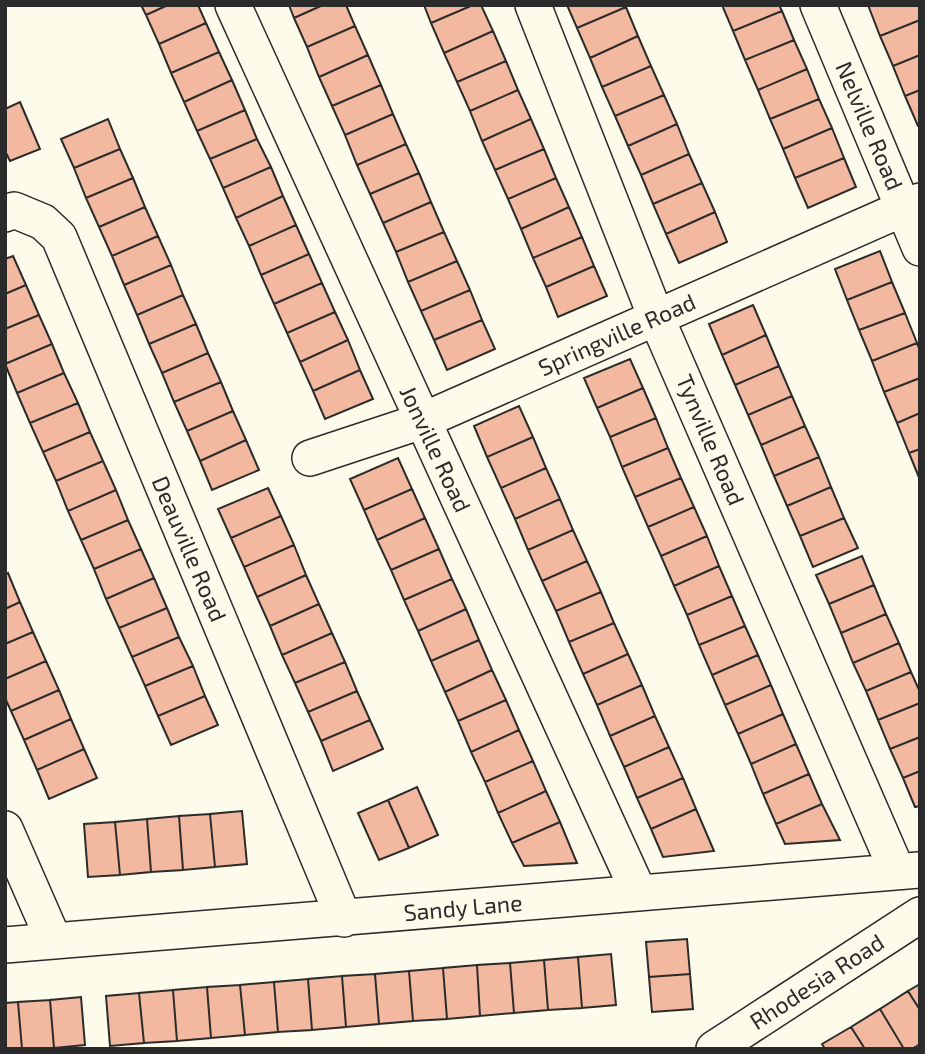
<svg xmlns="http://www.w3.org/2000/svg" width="925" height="1054" viewBox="0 0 925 1054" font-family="'Exo 2',sans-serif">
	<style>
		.building { fill: #f2b8a0; stroke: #2b2b2b; stroke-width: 2 }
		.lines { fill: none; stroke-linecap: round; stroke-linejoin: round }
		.street-casing { stroke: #2b2b2b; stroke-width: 38 }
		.street { stroke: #fdfbea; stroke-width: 35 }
		.labels { text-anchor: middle; stroke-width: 5; stroke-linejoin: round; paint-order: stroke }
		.street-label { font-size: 23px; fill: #2b2b2b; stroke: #fdfbea }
	</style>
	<rect width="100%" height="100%" fill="#fdfbea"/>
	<path class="building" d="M141 5H168L146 15Z
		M168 5H198L206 23 159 44 146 15Z
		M289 5H323L294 18Z
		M323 5H346L355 26 307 47 294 18Z
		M424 5H473L431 23Z
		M473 5H481L493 31 444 53 431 23Z
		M567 5H625L626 7 577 28Z
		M722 5H779L782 11 733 31Z
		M868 5H920V20L880 36Z
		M626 7 638 36 590 58 577 28Z
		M782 11 794 40 745 60 733 31Z
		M920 20V55L893 66 880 36Z
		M206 23 219 52 171 73 159 44Z
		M355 26 368 55 319 77 307 47Z
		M493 31 506 61 457 82 444 53Z
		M638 36 651 66 602 87 590 58Z
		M794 40 807 69 758 90 745 60Z
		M219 52 232 80 184 102 171 73Z
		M368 55 381 85 332 106 319 77Z
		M920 55V90L905 96 893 66Z
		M506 61 518 90 470 111 457 82Z
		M651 66 664 95 615 116 602 87Z
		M807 69 819 99 770 119 758 90Z
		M232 80 245 110 197 131 184 102Z
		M381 85 393 114 345 135 332 106Z
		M518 90 531 119 482 141 470 111Z
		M920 90V126H918L905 96Z
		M664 95 677 124 628 146 615 116Z
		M819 99 832 128 783 149 770 119Z
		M20 102 40 149 10 161 5 151V109Z
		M245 110 257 139 210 159 197 131Z
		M393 114 406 144 357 165 345 135Z
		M108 119 120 149 74 168 61 139Z
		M531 119 544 149 495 170 482 141Z
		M677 124 689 154 641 175 628 146Z
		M832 128 844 158 795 178 783 149Z
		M257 139 271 167 223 188 210 159Z
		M406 144 419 173 370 194 357 165Z
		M120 149 133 178 86 198 74 168Z
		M544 149 556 178 508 199 495 170Z
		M689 154 702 183 653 204 641 175Z
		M844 158 856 187 808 208 795 178Z
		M271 167 283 196 236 218 223 188Z
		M419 173 431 202 383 223 370 194Z
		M133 178 145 207 99 227 86 198Z
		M556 178 569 207 521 229 508 199Z
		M702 183 715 212 666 234 653 204Z
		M283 196 296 225 249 246 236 218Z
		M431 202 444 232 396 252 383 223Z
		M145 207 158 236 112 256 99 227Z
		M569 207 582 237 533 258 521 229Z
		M715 212 727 242 679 263 666 234Z
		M296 225 309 254 261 275 249 246Z
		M444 232 457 261 408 282 396 252Z
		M158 236 171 265 124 285 112 256Z
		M582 237 594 266 546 287 533 258Z
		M880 251 892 282 847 300 835 269Z
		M309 254 322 283 274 304 261 275Z
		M13 256 26 285 5 294V259Z
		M457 261 470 290 421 311 408 282Z
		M171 265 183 295 137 315 124 285Z
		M594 266 607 296 558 317 546 287Z
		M892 282 905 313 859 330 847 300Z
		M322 283 335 312 287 333 274 304Z
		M26 285 39 315 5 329V294Z
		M470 290 482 320 434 340 421 311Z
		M183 295 196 324 149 344 137 315Z
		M753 305 766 335 722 355 709 324Z
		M335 312 348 340 300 362 287 333Z
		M905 313 917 343 872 361 859 330Z
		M39 315 52 344 5 364V329Z
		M482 320 495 349 447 370 434 340Z
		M196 324 208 353 162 373 149 344Z
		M766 335 779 366 735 385 722 355Z
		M348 340 360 370 313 391 300 362Z
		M917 343 920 351V378L884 392 872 361Z
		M52 344 64 373 17 393 5 364Z
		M208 353 221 382 174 402 162 373Z
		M630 359 643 388 597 408 584 378Z
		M779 366 792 396 748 415 735 385Z
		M360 370 373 399 325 419 313 391Z
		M64 373 78 403 30 423 17 393Z
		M920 378V413L897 423 884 392Z
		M221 382 233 411 187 431 174 402Z
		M643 388 656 418 610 437 597 408Z
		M792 396 805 426 761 445 748 415Z
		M78 403 90 432 43 452 30 423Z
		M519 406 533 437 487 457 474 426Z
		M233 411 246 440 200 461 187 431Z
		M920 413V449L909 453 897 423Z
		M656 418 668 448 622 467 610 437Z
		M805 426 819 457 774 476 761 445Z
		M90 432 103 461 56 481 43 452Z
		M533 437 546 468 501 488 487 457Z
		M246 440 259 470 212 490 200 461Z
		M668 448 681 478 635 497 622 467Z
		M920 449V480L909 453Z
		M819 457 831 487 787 506 774 476Z
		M398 458 412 489 364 510 350 479Z
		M103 461 116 490 68 511 56 481Z
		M546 468 560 499 515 519 501 488Z
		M681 478 694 507 648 527 635 497Z
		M831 487 844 518 800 536 787 506Z
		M268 488 281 516 231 538 218 509Z
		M412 489 425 518 377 540 364 510Z
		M116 490 128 520 81 540 68 511Z
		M560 499 573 530 528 550 515 519Z
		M694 507 707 536 661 556 648 527Z
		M281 516 294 545 244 567 231 538Z
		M425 518 439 549 391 570 377 540Z
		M844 518 858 548 813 567 800 536Z
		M128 520 141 549 94 569 81 540Z
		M573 530 587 561 542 581 528 550Z
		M707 536 719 566 674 586 661 556Z
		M294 545 306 575 257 597 244 567Z
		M141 549 154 578 106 599 94 569Z
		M439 549 452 579 404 600 391 570Z
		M862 556 874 585 829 604 816 575Z
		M587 561 601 592 556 611 542 581Z
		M719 566 732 596 687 615 674 586Z
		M8 573 20 602 5 609V574Z
		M306 575 319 604 270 626 257 597Z
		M154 578 167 608 119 628 106 599Z
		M452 579 466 609 418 631 404 600Z
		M874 585 886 614 841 633 829 604Z
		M601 592 614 623 569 642 556 611Z
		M732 596 745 626 699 645 687 615Z
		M20 602 33 632 5 644V609Z
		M319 604 332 633 282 655 270 626Z
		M167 608 179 637 132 657 119 628Z
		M466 609 479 640 431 661 418 631Z
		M886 614 899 643 853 663 841 633Z
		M614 623 628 654 583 674 569 642Z
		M745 626 758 655 712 675 699 645Z
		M33 632 46 661 5 679V644Z
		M332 633 345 662 295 683 282 655Z
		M179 637 193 666 145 686 132 657Z
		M479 640 492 670 445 692 431 661Z
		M899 643 911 672 866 691 853 663Z
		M628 654 642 685 597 705 583 674Z
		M758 655 771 685 725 705 712 675Z
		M46 661 59 690 11 711 5 698V679Z
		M345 662 357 691 308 712 295 683Z
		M193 666 205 696 158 716 145 686Z
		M492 670 506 700 458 721 445 692Z
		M911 672 920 692V703L878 720 866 691Z
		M642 685 655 716 610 736 597 705Z
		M771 685 783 714 738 734 725 705Z
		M59 690 71 719 24 740 11 711Z
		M357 691 370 720 321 741 308 712Z
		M205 696 218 725 171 745 158 716Z
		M506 700 519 730 471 752 458 721Z
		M920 703V737L890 749 878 720Z
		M783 714 796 744 751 764 738 734Z
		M655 716 669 747 624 767 610 736Z
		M71 719 84 749 37 770 24 740Z
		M370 720 383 749 333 771 321 741Z
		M519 730 533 761 485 782 471 752Z
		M920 737V771L903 778 890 749Z
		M796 744 809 774 763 794 751 764Z
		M669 747 683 778 637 798 624 767Z
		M84 749 97 778 49 799 37 770Z
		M533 761 546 791 498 813 485 782Z
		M920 771V806L915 807 903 778Z
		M809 774 822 804 776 824 763 794Z
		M683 778 696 809 651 829 637 798Z
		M417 787 438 835 409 848 388 800Z
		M546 791 560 822 512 843 498 813Z
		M388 800 409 848 379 860 358 813Z
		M822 804 840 840 785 844 776 824Z
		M696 809 714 851 663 857 651 829Z
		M242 811 247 864 215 867 210 814Z
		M210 814 215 867 183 870 179 816Z
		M179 816 183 870 151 872 147 819Z
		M147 819 151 872 120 875 115 822Z
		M115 822 120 875 88 877 84 824Z
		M560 822 577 863 524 866 512 843Z
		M687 939 690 974 649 977 646 942Z
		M611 954 616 1005 582 1008 578 957Z
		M578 957 582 1008 548 1010 544 960Z
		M544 960 548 1010 514 1013 510 963Z
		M510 963 514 1013 480 1016 477 965Z
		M477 965 480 1016 447 1019 443 968Z
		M443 968 447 1019 413 1021 409 971Z
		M409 971 413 1021 379 1024 375 974Z
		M375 974 379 1024 346 1027 342 976Z
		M690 974 693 1009 652 1012 649 977Z
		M342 976 346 1027 312 1030 308 979Z
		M308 979 312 1030 278 1032 274 982Z
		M274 982 278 1032 245 1035 240 985Z
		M920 984V1010L908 991Z
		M240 985 245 1035 211 1038 207 987Z
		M207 987 211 1038 177 1041 173 990Z
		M173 990 177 1041 144 1043 139 993Z
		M908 991 920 1010V1044L912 1049H904L880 1009Z
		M139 993 144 1043 110 1046 106 996Z
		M81 997 85 1045 54 1048 50 1000Z
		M50 1000 54 1048 22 1049 18 1002Z
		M18 1002 22 1049H5V1003Z
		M880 1009 904 1049H865L851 1027Z
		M851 1027 865 1049H825L822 1044Z"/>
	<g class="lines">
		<defs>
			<path id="street" d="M233 5 639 893
				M533 5 656 317 897 871
				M818 5 920 248
				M5 214 14 210 43 222 59 237 344 919
				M310 458 422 421 920 201
				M5 829 54 941
				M5 945 919 870
				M714 1049 920 915"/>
		</defs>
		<use href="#street" class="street-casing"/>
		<use href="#street" class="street"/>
	</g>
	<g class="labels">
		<g class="street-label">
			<text transform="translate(869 126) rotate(67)" y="8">Nelville Road</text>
			<text transform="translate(617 335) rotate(-24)" y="8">Springville Road</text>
			<text transform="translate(710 440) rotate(67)" y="8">Tynville Road</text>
			<text transform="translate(435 449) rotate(65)" y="8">Jonville Road</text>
			<text transform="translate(189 549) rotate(67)" y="8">Deauville Road</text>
			<text transform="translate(463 908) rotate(-5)" y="8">Sandy Lane</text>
			<text transform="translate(817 982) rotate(-33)" y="8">Rhodesia Road</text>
		</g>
	</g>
	<rect width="925" height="1054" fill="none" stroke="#2b2b2b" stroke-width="14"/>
</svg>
